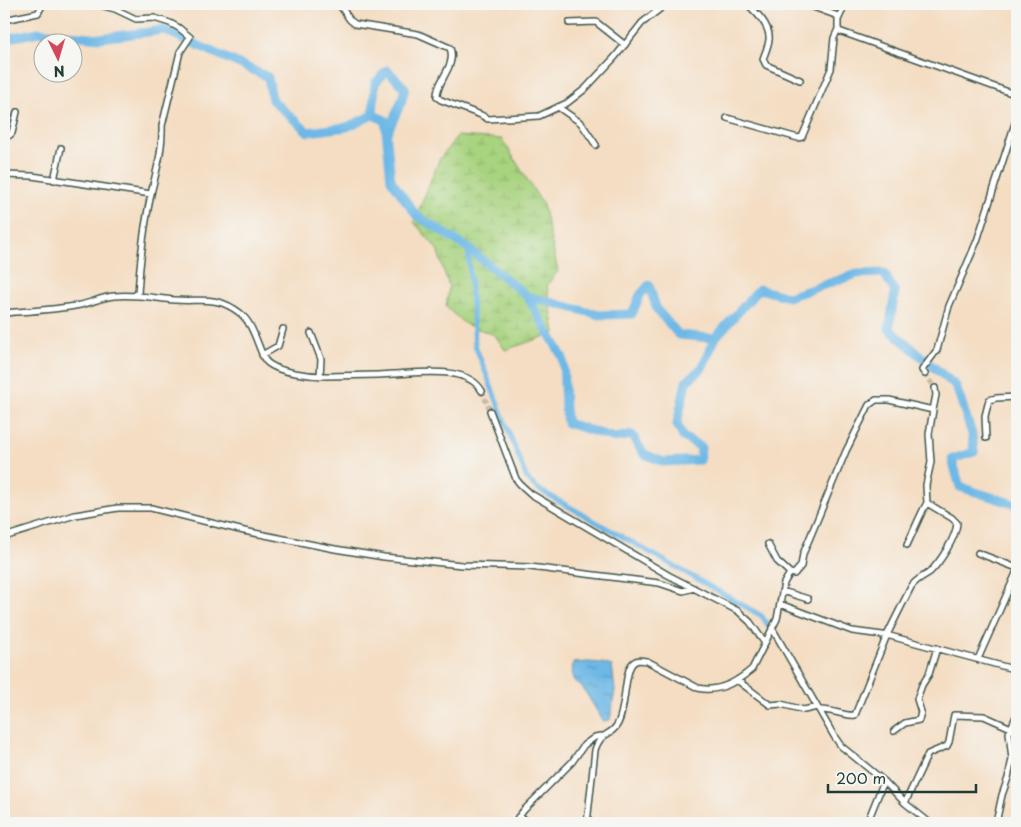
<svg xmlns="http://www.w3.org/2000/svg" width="1021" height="827" viewBox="0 0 1021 827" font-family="'Playpen Sans',sans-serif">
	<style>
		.wetland { fill: url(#wetland-marsh); stroke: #64885a }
		.water { fill: url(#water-ripples); stroke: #467a8d }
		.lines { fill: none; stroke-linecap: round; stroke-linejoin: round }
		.canal { stroke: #6db8e6; stroke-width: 5 }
		.river { stroke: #6db8e6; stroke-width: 9 }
		.minor-tunnel { stroke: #c9bda6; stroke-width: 5; stroke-dasharray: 5 2.5; stroke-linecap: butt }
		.minor-casing { stroke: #3f5549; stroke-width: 8 }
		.minor { stroke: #fff; stroke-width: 5 }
	</style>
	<defs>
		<pattern id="wetland-marsh" width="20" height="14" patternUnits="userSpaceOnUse" patternTransform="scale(1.25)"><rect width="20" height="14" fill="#a8d37f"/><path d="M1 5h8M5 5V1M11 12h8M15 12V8" fill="none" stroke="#90b66e"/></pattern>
		<pattern id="water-ripples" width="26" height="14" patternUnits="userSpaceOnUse" patternTransform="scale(1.25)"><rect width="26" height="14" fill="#6db8e6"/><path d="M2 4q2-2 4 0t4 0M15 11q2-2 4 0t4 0" fill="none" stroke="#5997bb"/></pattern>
	</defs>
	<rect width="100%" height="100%" fill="#f6f6f2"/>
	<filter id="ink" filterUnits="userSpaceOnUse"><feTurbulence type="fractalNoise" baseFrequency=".02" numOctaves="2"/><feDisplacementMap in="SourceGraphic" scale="10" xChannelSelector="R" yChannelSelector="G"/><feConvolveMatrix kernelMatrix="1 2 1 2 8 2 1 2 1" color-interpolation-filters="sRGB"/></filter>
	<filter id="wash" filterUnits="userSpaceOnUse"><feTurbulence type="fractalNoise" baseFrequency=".0096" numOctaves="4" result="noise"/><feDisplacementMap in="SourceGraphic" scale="20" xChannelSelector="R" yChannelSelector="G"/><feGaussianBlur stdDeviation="1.12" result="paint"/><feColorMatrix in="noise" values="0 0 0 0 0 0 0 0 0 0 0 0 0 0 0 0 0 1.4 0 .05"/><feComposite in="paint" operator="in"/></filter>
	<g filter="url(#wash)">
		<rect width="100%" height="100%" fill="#f4ddc2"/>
		<path class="wetland" d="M457 136 502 139 543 205 558 271 547 285 555 333 505 350 495 335 465 324 446 307 449 287 437 249 414 222 439 160Z"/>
		<path class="water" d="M588 662 602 663 612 666 615 690 610 720 603 721 583 688 574 681 572 676 573 663Z"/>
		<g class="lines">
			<path class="canal" d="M468 248 475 345 527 479 538 489 762 616 773 634"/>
			<path class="river" d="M4 39 39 32 100 38 164 30 268 77 272 100 308 132 347 127 373 115 385 120 391 180 416 215 468 248 527 296 599 315 632 314 640 295 649 285 657 310 679 335 710 338 716 337 759 289 788 297 857 274 884 273 895 292 889 329 956 386 972 434 974 452 952 459 960 487 1017 505
				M373 115 375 83 387 70 405 88 401 103 387 133
				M527 296 563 358 565 409 567 423 615 438 632 435 644 454 664 462 700 460 701 447 683 437 677 424 686 382 702 368 716 337"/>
		</g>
	</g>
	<g filter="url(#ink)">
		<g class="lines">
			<path class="minor-tunnel" d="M925 374 935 388
				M482 391 490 411"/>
			<defs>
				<path id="minor" d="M96 4 115 9 136 19 154 18 170 23 179 28 190 37 180 52 162 126C163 150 156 172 151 194 144 227 140 260 138 293L135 295
					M339 4 350 20 355 24 418 34 450 48C457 66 436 81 437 97L441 100 481 115 488 119 539 116 567 103 585 89 615 57 642 23 666 4
					M747 4C756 12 771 26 769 40 768 47 765 53 763 59L766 65 800 80
					M805 4 838 16V28L839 31 1017 95
					M839 18 845 4
					M4 20 38 13 43 4
					M569 23 596 22 625 45
					M558 107 581 123 596 145
					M727 118 798 138 802 137 831 69 834 38 838 29
					M4 138 10 135 12 133 17 112
					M4 175 32 176 151 194
					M54 180 61 148
					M4 313C29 311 55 310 80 305 91 303 102 297 114 296 136 294 153 298 175 300 201 302 217 295 240 313 254 325 257 345 265 360 275 373 312 376 327 376 350 375 372 376 394 374 419 373 467 365 482 391
					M311 333 321 359 320 376
					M262 355 278 346 283 329
					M925 374 922 370 937 350 949 306 977 241 1017 117
					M490 411 516 479 520 484 531 494 668 575 738 611 750 622 764 642
					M986 438 985 416 989 400 996 398 1017 397
					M4 537 75 515 118 508H151L244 531 335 549 384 557 462 565 530 567 659 583 683 591 694 588
					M768 544 777 561 790 573
					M907 545C911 537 924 506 927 503L926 485 931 462 929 434 933 410
					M978 553 1017 568
					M782 591 808 599
					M780 604 852 631 890 636 1017 670
					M772 628 834 736 841 746 884 781 905 803 930 823
					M978 659 1017 571
					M737 680 770 705 781 704 804 710 817 707
					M819 710C832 709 846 717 855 715L887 635 911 587C916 579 923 577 930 572 940 562 956 538 957 523L952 518 927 503
					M894 731 905 723 919 720 921 712 917 699 922 685 929 674 937 648
					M905 803 928 754 947 746 949 742 954 715 984 716 1011 728
					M518 817 532 823
					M514 823 524 810 572 762 584 745 595 737 601 736
					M587 823 595 750C601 731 610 737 617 725 626 711 624 673 632 664 636 659 641 660 647 661L698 688C719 693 737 682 752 669L777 619 784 583 790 573 794 574 801 566 803 554 846 451 869 405 876 400H889L933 410 936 395 935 388
					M867 823 884 781
					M996 823 1002 795 1008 778 1012 759 1009 733 1017 714"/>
			</defs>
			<use href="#minor" class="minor-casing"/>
			<use href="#minor" class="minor"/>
		</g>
	</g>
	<rect width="1021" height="827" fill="none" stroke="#f6f6f2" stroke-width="20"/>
	<g transform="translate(58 58) rotate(175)"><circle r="24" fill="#f6f6f2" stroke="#a0aca6"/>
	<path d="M0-4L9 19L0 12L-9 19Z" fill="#d1495b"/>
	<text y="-8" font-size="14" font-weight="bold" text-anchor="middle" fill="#1f3d34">N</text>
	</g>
	<path d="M828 784v8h148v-8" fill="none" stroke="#1f3d34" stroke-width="2.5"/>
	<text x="836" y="784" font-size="15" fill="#1f3d34" stroke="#f6f6f2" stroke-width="4" paint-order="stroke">200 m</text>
</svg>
